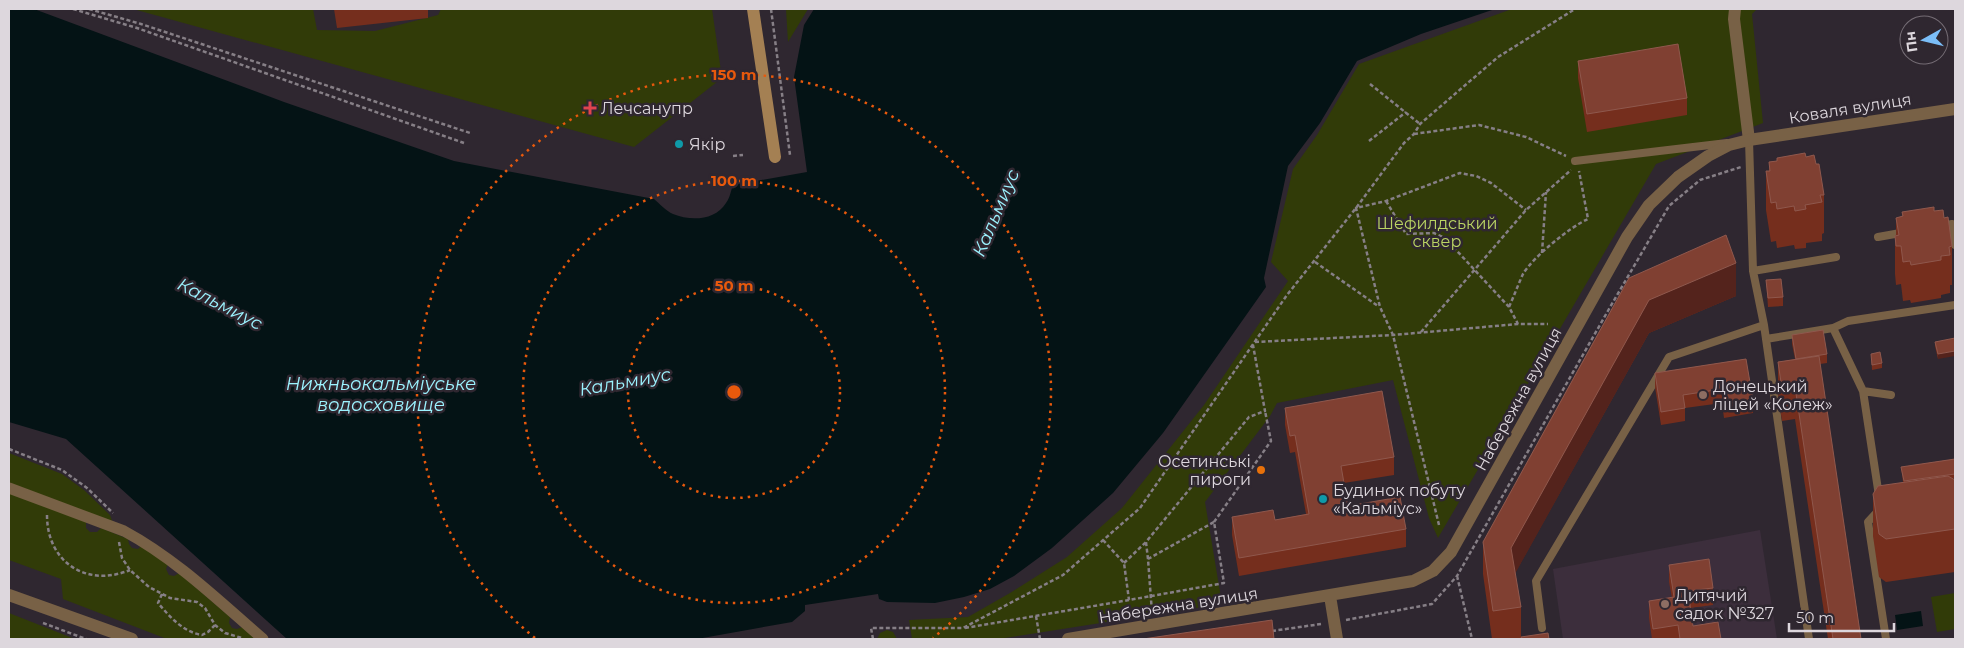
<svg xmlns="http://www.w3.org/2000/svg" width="1964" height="648" viewBox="0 0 1964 648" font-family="Montserrat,sans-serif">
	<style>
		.built { fill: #3c2e3c }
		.green { fill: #313b08 }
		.water { fill: #041315 }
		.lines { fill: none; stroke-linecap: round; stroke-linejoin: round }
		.path { stroke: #867f86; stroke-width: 2.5; stroke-dasharray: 4 2.5; stroke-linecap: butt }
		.service { stroke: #786146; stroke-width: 8 }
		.pedestrian { stroke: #786146; stroke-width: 11 }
		.minor { stroke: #786146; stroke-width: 12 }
		.tertiary { stroke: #786146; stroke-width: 12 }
		.secondary { stroke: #a48053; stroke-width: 12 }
		.wall { fill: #752e1d }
		.shaded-wall { fill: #54231c }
		.building { fill: #804032; stroke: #8f584d }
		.ring { fill: none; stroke: #e8590c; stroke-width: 2.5; stroke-dasharray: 2.5 5 }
		.health-dot { fill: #e0444e; stroke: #2f2730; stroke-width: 2 }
		.culture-dot { fill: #0f9aa8; stroke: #2f2730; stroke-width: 2 }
		.education-dot { fill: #8d6e63; stroke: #2f2730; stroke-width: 2 }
		.food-dot { fill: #e8710a; stroke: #2f2730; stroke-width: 2 }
		.labels { text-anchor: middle; stroke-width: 5; stroke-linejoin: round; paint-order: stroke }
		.poi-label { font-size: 16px; fill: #ddd7dd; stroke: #2f2730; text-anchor: start }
		.street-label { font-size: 16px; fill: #ddd7dd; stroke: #2f2730 }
		.park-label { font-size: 16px; fill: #bad463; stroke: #2f2730 }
		.water-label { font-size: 18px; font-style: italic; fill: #9cf3ff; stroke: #2f2730 }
		.centre { fill: #e8590c; stroke: #2f2730; stroke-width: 2.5 }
		.ring-label { font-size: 15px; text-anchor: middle; font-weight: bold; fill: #e8590c; stroke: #2f2730; stroke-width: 5; stroke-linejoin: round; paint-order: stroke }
	</style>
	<rect width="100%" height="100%" fill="#2f2730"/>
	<path class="built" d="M1760 530 1777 639H1563L1553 569Z"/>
	<path class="green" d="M133 9H313L317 30 375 31 438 15 441 9H712L722 78 634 147Z
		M786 9H808L788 42Z
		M1512 9H1757L1752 14 1763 123 1656 164 1438 538 1429 518 1393 380 1277 403 1270 416 1205 502 1222 604 998 639H912L909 620 968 617 1010 593 1067 557 1122 508 1204 405 1288 281 1271 262 1293 169 1317 135 1359 64Z
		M9 453 62 474 84 490 110 515 113 523 9 484Z
		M9 493 86 522V528L90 532H97L101 528 128 539 129 544 132 548 138 549 142 545 168 564 166 569 169 575 174 576 179 573 230 617 229 623 232 628 237 629 242 627 257 639H167L63 599 61 579 9 560Z
		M1955 593V629L1937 632 1931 597Z
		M9 613 75 639H9Z
		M887 630 893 632 897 639H877L880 633Z"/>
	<path class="water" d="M9 9H34L284 102 454 161 654 199C660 204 666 211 673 214 690 221 715 221 726 203 730 198 731 190 733 185L807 172 794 77 804 25 814 9H1495L1421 34 1357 61 1320 123 1288 166 1264 278 1266 287 1163 433 1113 493 1052 548 1014 576 990 589 964 597 935 603 887 602 879 599 878 594 805 605V611L792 622 697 639H287L66 439 9 422Z
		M1921 611 1923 626 1897 630 1895 615Z"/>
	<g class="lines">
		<path class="path" d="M73 9 137 28 464 143
			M89 9 141 24 470 133
			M771 9 790 155
			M1370 84 1420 124
			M1414 134 1479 125 1526 137 1566 156
			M1369 141 1406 112
			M733 156 743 155
			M1386 201 1406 234 1434 233 1445 238 1509 307 1518 324
			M1542 253 1546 192
			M1315 262 1378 306
			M1509 307C1514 296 1518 285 1523 274 1533 257 1570 227 1588 219L1579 171
			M1421 332 1526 210 1571 170
			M1255 342 1393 335 1518 324H1548
			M9 449 62 470 87 488 113 513
			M47 515C47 562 86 588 130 570
			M1214 522 1271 441 1265 411
			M1439 525 1393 335 1380 307 1356 208 1386 201 1460 173 1476 176 1491 183 1526 210
			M1103 540 1124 563 1129 600
			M119 542 122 558 130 570 149 587 170 598 197 602 205 608 215 625 225 633 242 638
			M1148 559 1146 542 1249 417 1265 411 1253 345
			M1124 563 1146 542
			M1457 576 1472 639
			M162 594 158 603C170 617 183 632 202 635L208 632 215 625
			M1036 616 1040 639
			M1346 620 1432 604 1457 576 1609 309 1669 206 1700 180 1741 167
			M43 623 86 639
			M965 628 1129 600 1224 583 1214 522 1148 559 1152 613
			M1272 631 1321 624
			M873 639 871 628H963L1063 575 1140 508 1287 295 1356 208 1404 143 1414 134 1420 124 1498 57 1575 9"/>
		<path class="service" d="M1746 140H1749L1753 271 1764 325 1809 639
			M1575 161 1727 143
			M1940 227 1952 224 1955 245
			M1878 237 1906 232
			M1753 271 1836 257
			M1833 328 1848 321 1955 305
			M1766 339 1833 328 1863 391 1891 395
			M1863 391 1879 496
			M1880 509 1868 522 1886 639
			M1542 628 1536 581 1669 357 1764 325"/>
		<path class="pedestrian" d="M9 488 124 531C176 559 219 601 263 639"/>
		<path class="minor" d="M1735 9 1734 19 1749 140"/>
		<path class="tertiary" d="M9 595 132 639
			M1330 596 1337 639
			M1068 639 1413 581 1433 571 1451 552 1627 237 1649 205 1678 177 1708 156 1729 145 1749 140 1955 109"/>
		<path class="secondary" d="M753 9 775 157"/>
	</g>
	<path class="wall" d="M334 9H428V18L337 28Z
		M1578 61 1687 98V115L1587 132 1578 78Z
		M1806 157 1816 164 1824 195V233L1822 234V241L1806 243V248L1795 249 1794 245 1777 248 1776 241 1771 242 1766 210V171H1769V162L1777 161V158Z
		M1934 211 1944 218 1952 246V285H1950V293L1941 295V298L1911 303 1910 300 1903 301 1901 284 1896 285 1895 274V236L1896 235V218L1902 217V212Z
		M1629 278 1736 296 1649 333 1515 573 1521 607V639H1492L1483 574V542Z
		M1766 280 1783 297V306L1768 307Z
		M1792 335 1827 354V363L1820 364 1861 639H1828L1795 419 1782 421 1778 394V362L1795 359 1792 344Z
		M1955 338 1938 359 1935 346V342Z
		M1871 354 1882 363V368L1872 370Z
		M1746 359 1753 400V413L1724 418 1722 403 1685 408V421L1661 425 1655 387V373Z
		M1285 408 1394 457V475L1344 483 1348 506 1406 529V547L1239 576 1232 535V517L1275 520 1306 514 1295 452 1290 453 1285 425Z
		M1955 459V478H1953L1955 480V572L1886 582 1879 577 1873 536V494L1903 482 1901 467Z
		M1669 565 1713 588V605L1690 608 1693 626 1721 639H1652L1649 618V601L1672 598 1669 582Z"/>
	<path class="shaded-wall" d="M1736 263V296L1649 333 1511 581V548L1649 300Z
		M1955 351V356L1938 359V354Z"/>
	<path class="building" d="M1678 44 1687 98 1587 114 1578 61Z
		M1805 153 1806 157 1814 155 1816 164H1819L1824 195H1820L1822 202 1805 205 1806 209 1795 211 1794 206 1777 209 1776 202 1771 203 1766 171H1770L1769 162 1777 161V158Z
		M1934 207V211L1943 210 1944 218 1948 217 1952 246 1949 247 1950 255 1941 256V260L1911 265 1910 261 1903 262 1901 246H1896L1895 236 1899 235 1896 218 1903 216 1902 212Z
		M1726 235 1736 263 1649 300 1511 548 1521 607 1493 611 1483 542 1629 278Z
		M1781 279 1783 297 1768 298 1766 280Z
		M1823 330 1827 354 1796 359 1792 335Z
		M1955 338V351L1938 354 1935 342Z
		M1880 352 1882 363 1872 365 1871 354Z
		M1819 356 1861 639H1833L1795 387 1782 389 1778 362Z
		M1746 359 1753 400 1724 404 1722 389 1683 395 1685 408 1661 412 1655 373Z
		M1382 391 1394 457 1341 466 1348 506 1400 497 1406 529 1239 558 1232 517 1273 510 1275 520 1309 514 1295 435 1290 436 1285 408Z
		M1955 459V474L1904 481 1901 467Z
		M1948 476 1955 480V529L1886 539 1879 534 1873 494 1878 486Z
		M1709 559 1713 588 1688 591 1693 626 1718 622 1721 639H1680L1678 625 1653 629 1649 601 1674 597 1669 565Z
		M1272 620 1274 639H1143Z
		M1548 633 1549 639H1522L1521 637Z"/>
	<g class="ring">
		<circle cx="734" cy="392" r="106"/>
		<circle cx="734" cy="392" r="211"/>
		<path d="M535 638A317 317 0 1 1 933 638"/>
	</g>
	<path class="health-dot" d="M587.5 100.5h5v5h5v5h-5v5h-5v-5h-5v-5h5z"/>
	<g class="culture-dot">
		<circle cx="679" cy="144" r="5"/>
		<circle cx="1323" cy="499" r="5"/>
	</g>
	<g class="education-dot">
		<circle cx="1703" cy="395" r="5"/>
		<circle cx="1665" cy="604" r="5"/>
	</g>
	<circle class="food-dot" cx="1261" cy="470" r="5"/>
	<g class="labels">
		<g class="poi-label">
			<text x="601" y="114">Лечсанупр</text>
			<text x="689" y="150">Якір</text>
			<text x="1713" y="392">Донецький<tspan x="1713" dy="18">ліцей «Колеж»</tspan></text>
			<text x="1251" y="467" text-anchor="end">Осетинські<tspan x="1251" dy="18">пироги</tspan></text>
			<text x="1333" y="496">Будинок побуту<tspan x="1333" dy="18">«Кальміус»</tspan></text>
			<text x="1675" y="601">Дитячий<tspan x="1675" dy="18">садок №327</tspan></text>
		</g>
		<g class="street-label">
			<text transform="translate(1850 108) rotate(-9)" y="6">Коваля вулиця</text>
			<text transform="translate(1518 399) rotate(-61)" y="6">Набережна вулиця</text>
			<text transform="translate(1178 605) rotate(-9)" y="6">Набережна вулиця</text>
		</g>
		<g class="park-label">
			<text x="1437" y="229">Шефилдський<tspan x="1437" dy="18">сквер</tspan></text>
		</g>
		<g class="water-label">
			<text transform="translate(996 213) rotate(-67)" y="6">Кальмиус</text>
			<text transform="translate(220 304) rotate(27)" y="6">Кальмиус</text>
			<text transform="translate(625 382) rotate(-10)" y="6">Кальмиус</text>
			<text x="381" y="390">Нижньокальміуське<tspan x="381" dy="21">водосховище</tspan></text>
		</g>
	</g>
	<circle cx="734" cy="392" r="8" class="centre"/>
	<g class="ring-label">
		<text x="734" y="80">150 m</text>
		<text x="734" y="186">100 m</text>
		<text x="734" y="291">50 m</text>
	</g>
	<rect width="1964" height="648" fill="none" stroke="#ddd7dd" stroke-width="20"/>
	<g transform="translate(1924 40) rotate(262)"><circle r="24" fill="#2f2730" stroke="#756d75"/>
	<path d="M0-4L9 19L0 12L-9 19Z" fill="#7bbef8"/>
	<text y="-8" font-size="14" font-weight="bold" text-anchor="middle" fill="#ddd7dd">Пн</text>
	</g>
	<path d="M1789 623v8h105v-8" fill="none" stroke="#ddd7dd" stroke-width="2.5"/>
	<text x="1796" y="623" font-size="15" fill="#ddd7dd" stroke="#2f2730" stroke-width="4" paint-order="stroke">50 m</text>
</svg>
